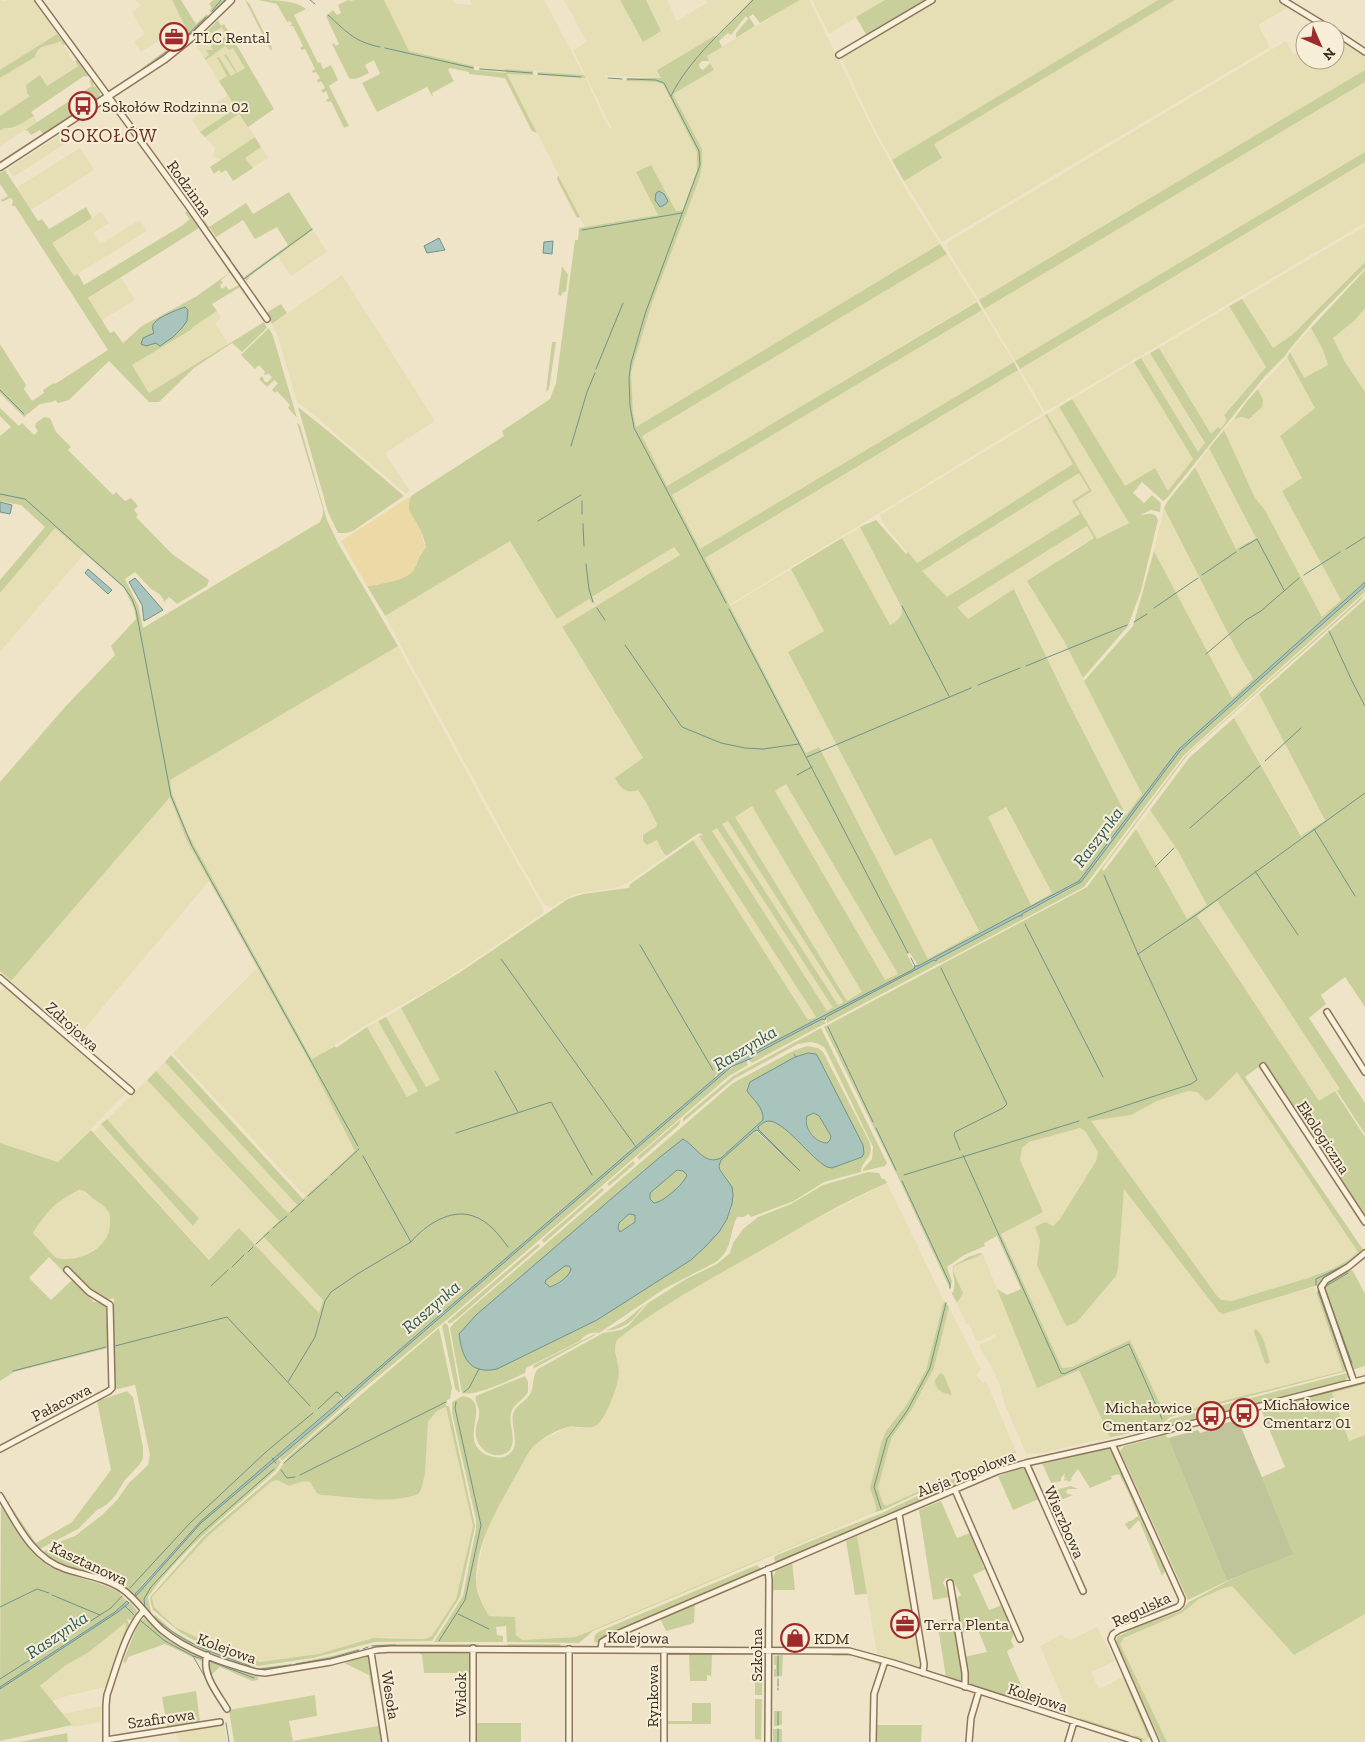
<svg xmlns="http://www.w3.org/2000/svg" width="1365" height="1742" viewBox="0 0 1365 1742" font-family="'Zilla Slab',serif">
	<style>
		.farmland { fill: #e6deb5 }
		.green { fill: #c9cf9b; fill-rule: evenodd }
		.sand { fill: #ecd9a5 }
		.cemetery { fill: #bfc49a }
		.water { fill: #a9c4bc; stroke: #6f938a; fill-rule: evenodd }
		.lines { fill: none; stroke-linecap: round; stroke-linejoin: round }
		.stream { stroke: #6f938a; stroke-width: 1 }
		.minor-casing { stroke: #8d765c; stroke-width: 8 }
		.tertiary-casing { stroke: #8d765c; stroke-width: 9 }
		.minor { stroke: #faf1dc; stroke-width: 5 }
		.tertiary { stroke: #faf1dc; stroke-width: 6 }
		.labels { text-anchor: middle; stroke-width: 4; stroke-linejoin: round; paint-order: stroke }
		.poi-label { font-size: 16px; fill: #3d2e20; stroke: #f7eed8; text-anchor: start }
		.street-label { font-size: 16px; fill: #3d2e20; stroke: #f7eed8 }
		.water-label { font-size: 18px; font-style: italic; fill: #2f5d5a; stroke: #f7eed8 }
		.quarter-label { font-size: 19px; letter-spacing: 1px; fill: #6b2e1e; stroke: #f7eed8 }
	</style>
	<rect width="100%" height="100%" fill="#f0e4c8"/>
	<path class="farmland" d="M0 0 4 2 7 0H33L57 34 0 70Z
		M136 0H172L184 24 141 52 134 42 145 34 132 12 140 6Z
		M384 0H453L456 4 472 5 470 0H544L584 75 505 69 507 73 586 78 602 115 609 128 612 129 573 50 587 42 564 0H620L643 42 661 31 646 0H667L677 21 708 2 707 0H751L716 37 714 36 657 69 661 78 605 76 607 79 656 82 663 84 697 152V170L683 210 676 212 651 165 636 173 658 215 585 227 507 73 479 71V67L409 51Z
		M800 0H809L876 136 909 195 940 244 636 427 633 413 631 372 652 303 700 177 702 163V149L673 94 714 70 707 56Z
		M812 0H885L829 34Z
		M937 0H1158L892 160 873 126 841 57Z
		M1175 0H1279L1289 7 1258 25 1270 47 942 242 904 181 942 158 934 144Z
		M219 23 221 26 224 24 251 69 222 87 195 43Z
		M1335 34 1365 54V70L979 300 953 259 947 246 948 242 1286 41 1294 55 1305 48V60H1335Z
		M61 41 73 61 78 65 47 86 40 76 26 85 27 93 30 96 0 116V78L35 57 39 49 50 43 56 44Z
		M1365 82V152L1015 361 984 309Z
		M228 95 236 108 200 132 192 119Z
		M240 114 255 137 222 159 213 157 215 148 205 137Z
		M34 116 37 122 0 146V131L4 128 10 129Z
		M69 129 74 138 13 177 8 169Z
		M261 147 268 158 253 168 245 158Z
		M80 148 94 170 31 210 16 188Z
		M1365 162V223L1045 412 1020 369Z
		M101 212 109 223 93 233 100 244 140 220 147 231 74 276 52 243Z
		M1365 226V262L1292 335 1272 349 1242 299Z
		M313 230 327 252 291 276 278 256Z
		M947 254 977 301 667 486 641 436Z
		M342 275 435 421 385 453 410 491 406 494 313 414 297 402 278 337 272 324Z
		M121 278 135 300 102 320 88 299Z
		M1229 306 1266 367 1224 414 1227 420 1220 430 1218 427 1210 435 1159 348Z
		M1365 308V392L1345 362 1333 338 1355 320Z
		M982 310 1014 362 700 550 672 495Z
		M217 311 221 318 215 323 228 344 150 394 131 365 191 331 193 327Z
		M1311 328 1323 350 1328 365 1304 378 1290 352Z
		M1150 353 1205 444 1198 452 1141 358Z
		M1287 357 1315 408 1280 436 1302 478 1282 491 1341 600 1322 617 1265 510 1255 498 1224 430 1234 419 1241 417 1246 419 1253 416 1262 407 1261 395 1258 389Z
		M1134 362 1193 459 1168 491 1155 468 1125 486 1072 399Z
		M1018 370 1043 413 729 605 705 558Z
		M1059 407 1129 523 1097 539 1075 502 1092 490 1047 414Z
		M1045 415 1074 464 916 563 882 522 880 515Z
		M1209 448 1256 537 1236 549 1195 467Z
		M1079 473 1089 490 1072 501 1080 514 947 598 922 571Z
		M1164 508 1235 647 1253 679 1232 698 1154 551Z
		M1087 526 1094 538 1071 551 1029 582 1064 641 1142 794 1126 815 1067 700 1015 589 968 619 957 607Z
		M860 527 902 608 901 615 898 620 890 626 842 538Z
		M55 528 84 554 0 652V593Z
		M510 540 557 619 589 599 592 603 594 602 592 598 674 546 680 555 562 628 643 759 638 790 646 801 657 824 656 827 643 835 642 839 645 843 652 842 657 840 666 856 626 884 615 888 574 894 552 907H549L544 904 513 851 385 616Z
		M791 569 824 631 788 652 895 856 931 838 979 932 928 959 819 748 807 753 730 606Z
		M398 646 487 810 542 906 543 912 542 914 439 984 366 1025 313 1059 188 834 172 793 170 780Z
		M1259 694 1325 819 1302 836 1234 718Z
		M786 784 898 974 885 981 775 791Z
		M170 797 186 839 209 881 75 1040 11 981Z
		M752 806 863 992 847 1001 734 817Z
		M1005 807 1052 893 1030 905 988 817Z
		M1150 810 1178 851 1208 905 1187 920 1136 829Z
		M728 820 843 1003 838 1005 722 824Z
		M717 827 833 1008 827 1011 711 831Z
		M699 836 816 1017 809 1021 693 840Z
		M1217 901 1340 1089 1337 1092 1335 1091 1319 1101 1197 916Z
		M257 968 311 1064 355 1148V1151L306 1197 173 1053Z
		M5 987 126 1093 58 1162 0 1143V992Z
		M401 1008 440 1080 426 1087 386 1017Z
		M378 1021 418 1091 407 1097 367 1027Z
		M165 1062 297 1205 288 1213 156 1071Z
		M1237 1072 1358 1252 1350 1259 1332 1269 1311 1277 1239 1300 1226 1302 1217 1296 1091 1121 1131 1115 1157 1101 1188 1091 1197 1092 1205 1100H1208Z
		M147 1080 279 1222 264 1236 323 1300 319 1314 239 1229 210 1260 94 1132 101 1124 194 1225 199 1218 143 1160 107 1119Z
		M1076 1127 1085 1131 1098 1152 1096 1161 1060 1219 1053 1226 1045 1222 1038 1234 1040 1241 1037 1265 1065 1324 1077 1322 1116 1276 1118 1269 1124 1188 1219 1312 1223 1314 1314 1287 1343 1371 1170 1415 1164 1413 1130 1340 1072 1367 1062 1368 1001 1233 1043 1212 1020 1160 1022 1148 1029 1142Z
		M887 1183 944 1301 926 1370 907 1404 888 1428 871 1493 876 1507V1511L576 1637 522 1640 516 1635 515 1617 489 1616 480 1598 476 1582 482 1547 490 1521 524 1460 536 1443 568 1427 588 1428 595 1426 600 1421 614 1392 618 1378 619 1371 615 1345 618 1339 658 1310 702 1283 805 1225Z
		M81 1190 102 1204 107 1210 110 1217V1234L100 1246 81 1256 70 1259 56 1258 33 1233 41 1220 58 1201Z
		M983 1254 1037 1388 1079 1369 1110 1437 1038 1454 1026 1453 1004 1403 1000 1385 990 1364 980 1348 979 1345 997 1337 995 1334 980 1341 976 1340 969 1324H966L957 1303 963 1293 953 1271 954 1266Z
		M949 1307 981 1370 976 1375 983 1383 986 1381 1014 1447 1015 1452 979 1464 886 1506 883 1503 878 1488 889 1446 892 1437 912 1409 934 1368Z
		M1365 1384V1435L1349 1441 1332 1393Z
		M446 1407 473 1526 456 1599 432 1636 425 1639 390 1637 367 1639 341 1649 319 1654 260 1662 192 1637 175 1627 154 1607 152 1597 197 1546 271 1482 277 1480 289 1486 304 1481 310 1482 317 1493 321 1495 348 1496 371 1499H397L413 1496 421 1490 422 1484 428 1422 437 1411Z
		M898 1519 922 1668 877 1654 857 1536Z
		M1232 1586 1294 1655 1365 1614V1742H1166L1120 1644 1121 1641 1165 1619 1182 1613 1199 1599 1224 1588Z
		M125 1623 126 1626 116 1653 106 1687 70 1695 52 1701 40 1687 66 1665 89 1652Z
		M1097 1627 1115 1661 1091 1672 1099 1689 1123 1677 1148 1738 1146 1740 1070 1716 1040 1646 1062 1634 1064 1637 1071 1640Z
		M101 1706V1722L73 1727 63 1714Z
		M224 1723 227 1742H178L176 1732 114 1742 111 1741Z"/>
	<path class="green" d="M172 0H181L196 24 207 14 208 16 206 21 184 42 180 40 188 32Z
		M213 0H226L212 12 209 11 212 8 209 4Z
		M245 0 249 3 272 48 271 51Z
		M258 0C273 0 296 0 306 9L294 15 318 63 320 62 323 69 331 65 338 80 329 86 349 126 344 128 331 101 328 102 326 100 329 98 326 91 323 93 321 90 325 88 321 81 318 83 317 80 320 78 316 72 313 73 312 71 315 69 305 49 302 50 300 48 303 46 293 26H289L292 24 290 21 287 22 277 4Z
		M348 0 351 1 354 0H384L409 51 474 66V70L506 73 505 69 533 71V75L507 74 537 133 532 131 505 78 469 74V72L450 68 448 70 454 81 432 93 433 96H432L427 87 377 112 362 83 380 74 374 60 365 65 369 73C362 76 356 81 349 78L332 44 334 43 336 46 339 44 326 16 333 10 337 15 341 13 338 5Z
		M620 0H646L661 31 643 42Z
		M751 0H800L760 23 753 14 749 17 755 26 736 38V33L748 19 746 16 731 35 728 33 719 41 722 47 707 56 709 61H702L699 64 700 68 703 70 710 63 714 70 673 94 702 149V163L700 177 652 303 631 372 633 413 636 427 940 244 947 254 642 436 667 486 977 302 982 310 672 495 700 549 1014 362 1018 370 705 558 806 753 819 747 928 959 979 931 931 838 895 856 788 652 824 631 791 569 842 538 890 625C897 622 903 616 902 608L860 527 876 520 906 554 908 552 917 563 1073 464 1045 415 1047 414 1092 491 1075 502 1097 539 1129 523 1059 407 1072 399 1125 486 1155 468 1168 491 1193 459 1134 362 1141 358 1198 452 1205 443 1150 353 1159 348 1211 434 1218 427 1221 429 1227 420 1224 415 1266 367 1229 306 1242 299 1273 348 1292 335 1365 262V268L1316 318 1289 350 1285 356 1265 376 1167 498 1163 501 1142 482 1133 493 1144 503 1152 495 1161 503 1160 512 1151 510 1140 515C1146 515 1155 510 1158 520L1141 591 1128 626 1083 678 1064 641 1027 581 1094 538 1087 526 957 607 968 619 1014 589 1067 700 1126 815 1142 794 1084 681 1133 626 1154 551 1232 698 1253 679 1235 647 1164 508C1168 498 1188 478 1195 467L1236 549 1256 538 1209 448 1224 430 1255 498 1265 510 1322 617 1341 600 1282 491 1302 478 1280 436 1315 408 1287 357 1290 352 1304 378 1328 365 1323 350 1311 328 1365 270V308L1355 320 1333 338 1345 362 1365 392V582L1179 749 1079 881 918 967 916 966 917 964 910 953 907 954 913 966H915V969L750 1054 729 1066 718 1076 717 1074 715 1076V1078L637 1145H634L635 1147 345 1397 343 1396 340 1398 341 1400 332 1407 326 1413 201 1521 140 1587 135 1594 136 1595 201 1523 274 1461 276 1463 275 1460 278 1458 281 1462 276 1470C232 1511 183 1547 148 1597L151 1612 148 1614 141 1604 107 1579 62 1566 42 1553 59 1542 75 1536 102 1515 117 1500 129 1483 148 1465 150 1455 135 1385 118 1389 114 1387V1298L107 1300 94 1294 66 1268 63 1271 49 1257 29 1278 51 1300 72 1280 87 1294 84 1297 87 1295 94 1302H102L106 1305 108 1348 14 1372 0 1381V1143L58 1162 91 1130 209 1260 239 1228 319 1313 323 1300 263 1236 279 1221 147 1080 156 1071 288 1213 297 1205 165 1062 171 1055 303 1199 355 1151 311 1064 186 839 170 797 11 981 0 971V782L65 707 115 655 111 646 136 619 134 608 124 588 55 528 0 593V580L45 527 21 505 0 501V436L11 427 0 416V408L19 426 22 423 34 435 38 431 35 427 36 423 44 417 50 418 56 432 71 447 68 450 113 495 116 492 125 501 131 498 138 506 134 510 138 515 136 517 172 554 209 580 207 586 177 604 169 597 164 602C162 593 156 593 150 588 145 583 140 577 135 572L125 579 138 605 143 628 320 522 323 514V509L297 423 300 425 327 520 338 543 398 646 170 780 172 793 188 834 312 1059 335 1046 336 1048 367 1027 407 1097 418 1091 378 1021 386 1017 426 1087 440 1080 401 1008 459 973 568 899 583 894 628 888 630 887 629 885 693 840 808 1020 816 1017 699 836 703 835 699 833 666 856 661 849 657 840 647 845 643 841V835L656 827 657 824 646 802 638 790C626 794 620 788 615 778L643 758 562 627 680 555 674 547 592 597 594 602 592 603 589 599 557 619 510 541 385 616 367 586 377 585 416 566 419 557 426 547 423 536 409 513V502L411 496 504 436 502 431 550 399 556 383 575 240H578L579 228 658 215 636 172 651 165 676 211 683 210 697 170V152L663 84 656 82 626 81 627 78H661L657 70 714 36 717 37ZM1079 473 1089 490 1072 501 1080 514 947 597 922 571ZM786 784 898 974 885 980 775 791ZM752 806 862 992 847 1001 735 817ZM1006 807 1052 893 1031 905 988 817ZM728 821 843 1002V1003L838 1005 722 824ZM717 828 833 1008H832L827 1011 712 831ZM79 1190C85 1190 90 1196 95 1200 99 1203 104 1205 107 1210 111 1215 110 1219 110 1225 109 1249 78 1263 56 1258L33 1233C47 1211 55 1202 79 1190Z
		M885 0H927L867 36 856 17Z
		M1158 0H1175L934 144 942 158 904 181 892 160Z
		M218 20 221 26 224 24 274 109 248 127 239 114 205 137 200 132 236 108 219 81 227 76 217 58 219 57 231 76 236 73 224 55 226 54 237 73 245 68 233 48 229 50 225 46 206 60 205 58 209 55 206 50H213L211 47 212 44 227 36 222 27 214 32 213 34 211 32 204 36 208 40 202 37Z
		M54 30 65 44 64 46 61 41C51 47 39 42 35 57L0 78V70L57 34Z
		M177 42 178 46 145 71 142 68Z
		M77 60 88 75 87 77 84 76 31 112 34 116C25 121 14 130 4 128L0 131V116L30 96 27 93 26 85 40 75 47 86 78 66 75 61Z
		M1365 70V82L984 309 979 300Z
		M538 72 584 75 586 78 538 75Z
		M92 80 94 84 93 85 95 87H96L100 93 99 98 84 105 68 118 43 134 40 130 31 135 28 131 25 130 92 86 89 81Z
		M255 137 261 147 245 158 253 168 233 181 226 170 221 173 219 170 214 174 210 167Z
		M1365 152V162L1020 369 1015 361Z
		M5 170 38 221 42 219 49 229 86 207 92 218 52 243 74 276 78 274 84 285 183 225 190 219 185 213 187 211 199 228 88 298 110 333 114 331 123 343 142 326 197 296 229 273 226 266 231 272 221 280 223 283 220 285 222 289 226 286 229 290 239 285 244 291 240 287 212 304 217 311 193 327 191 330 132 365 149 393 264 322 267 328 242 352 232 343 194 368 159 402H149L109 361 69 400 58 403 55 400 52 402 40 404 24 417 0 393V344L26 385 24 389 32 401 44 393 43 390 54 383 55 384 108 350 15 206H12L13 200 10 198 2 202 1 200 8 196 0 184V173Z
		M558 175 580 217 577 218 557 179Z
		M289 192 313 230 250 276 247 281 234 264 244 277 288 245 277 227 255 239 243 220 216 237 210 228 207 229 203 221 204 220 209 227 246 203 253 214Z
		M562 266 568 275 566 291 562 293 561 296 558 295Z
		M281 304 287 313 272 324 266 313Z
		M269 328 273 336 297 418 288 408 290 405 277 391 275 393 272 390 278 383 274 380 267 387 259 379 262 376 265 382H268L272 377 269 374 264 375 265 372 259 365 255 369 241 355Z
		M552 342H556L549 389 546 392Z
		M1258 389 1263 400 1262 407 1249 419 1241 417 1234 419 1247 401Z
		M298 407 334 436 404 496 353 531 346 533H338L328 512Z
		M1365 586V592L1184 755 1084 887 939 964 938 962V964L827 1023 826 1017 934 960 937 961V959L1070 889 1081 882 1096 862 1098 863 1097 861 1180 751Z
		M1365 594 1360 601 1189 753 1102 869 1104 871 1136 829 1187 919 1207 905 1178 851 1150 810 1189 758 1234 718 1301 836 1325 820 1259 694 1365 599V1007L1345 977 1321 995 1326 1004 1309 1018 1365 1103V1134L1337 1091 1340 1089 1217 901 1197 916 1319 1101 1335 1091 1365 1137V1218L1264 1063 1245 1077 1364 1251 1344 1266 1322 1279 1318 1285 1223 1314 1219 1312 1124 1189 1118 1269 1116 1276 1077 1322 1067 1326 1065 1324 1037 1265 1040 1241 1035 1227 1045 1222 1053 1226 1060 1219 1096 1161 1098 1152 1085 1131 1080 1128 1029 1142 1022 1148 1020 1160 1043 1212 1001 1234 1062 1368 1072 1367 1130 1340 1164 1412 1166 1415 1343 1371 1316 1292 1318 1291 1347 1371 1170 1417 1160 1426 1095 1441 1110 1437 1079 1370 1037 1388 997 1289 1007 1295 1021 1289 997 1236 984 1243 985 1246 964 1255 947 1267 952 1281 950 1289 899 1179 824 1027 1087 887 1186 755ZM1237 1072 1358 1252 1350 1259 1332 1269 1311 1277 1232 1301 1222 1300 1217 1296 1091 1121 1131 1115 1157 1101 1188 1091 1197 1092 1206 1101 1210 1099Z
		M822 1019 826 1023 752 1063 748 1059 757 1053Z
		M821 1028 887 1163 885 1166 863 1171V1169L872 1159 873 1147 827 1052 824 1047 816 1043 810 1042 798 1044 734 1079 683 1122V1118L733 1076Z
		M807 1046 818 1048 823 1052 869 1141C876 1159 861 1159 861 1172L824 1182 794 1201 751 1217 748 1214 744 1217H737C729 1234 733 1249 716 1262L664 1289 599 1333C591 1332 585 1334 580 1341L526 1368 525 1373C512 1379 475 1397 462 1393L450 1328 454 1323 733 1083 793 1051ZM808 1053 816 1054 818 1057 863 1145 862 1157 832 1168 827 1167C811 1159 784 1120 768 1121 763 1122 761 1125 758 1128L759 1130 800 1171 755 1130 721 1160C717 1170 724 1173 728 1181 730 1184 730 1188 730 1192 731 1196 732 1200 732 1204 731 1223 705 1247 691 1260L597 1320 518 1359 497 1369 486 1370 476 1315 660 1157 685 1140C695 1149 706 1165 721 1158L763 1120C764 1108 755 1101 748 1093L795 1057Z
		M746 1060 748 1065 729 1076 456 1312 356 1395 282 1461 279 1457 281 1455 335 1410 371 1377 728 1070Z
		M814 1113 819 1116 831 1136 830 1140 827 1143C816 1143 803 1126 807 1116Z
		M107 1119 143 1160 199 1218 193 1226 101 1124Z
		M681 1119 679 1125 639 1160 637 1157Z
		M633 1161 635 1164 609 1186 607 1184Z
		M677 1170 683 1171 687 1175C683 1185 665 1201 654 1203L650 1199V1193Z
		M868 1172 879 1173 882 1179H885L887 1183C842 1202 800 1228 758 1252 710 1279 662 1305 618 1339 611 1348 619 1361 619 1372 618 1387 609 1409 600 1422 592 1432 578 1425 568 1427 559 1429 548 1435 540 1441 529 1448 523 1463 516 1475 498 1508 476 1541 476 1581 476 1593 483 1606 489 1616L515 1617 516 1635 522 1640 576 1637 876 1511V1507L870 1488 881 1444 886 1431 907 1404 926 1370 944 1301 949 1307 934 1368 912 1409 892 1437 889 1446 878 1488 883 1503 886 1506 979 1464 1016 1451 1015 1453 964 1472 883 1510 872 1513 593 1631 579 1643 507 1642 506 1626 496 1627 497 1635 503 1636V1642H434L463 1596 476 1529V1520L452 1413V1402L463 1396C495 1401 455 1441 487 1455 493 1457 500 1459 506 1456 523 1448 510 1427 513 1414 516 1404 526 1402 530 1394 535 1386 531 1377 538 1369L603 1333 621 1330 629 1325 648 1303 686 1279 717 1264 730 1253 733 1243 743 1229 758 1217 791 1204 823 1185Z
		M602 1188 604 1190 544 1243 542 1240Z
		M631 1213 635 1215V1222L620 1232 618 1228 619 1223Z
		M538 1244 540 1246 459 1317 451 1323H448V1321Z
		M980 1253 983 1254 954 1266 953 1271 963 1293 957 1303 952 1294C958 1281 951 1277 953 1266L968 1257Z
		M567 1265 571 1270C567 1278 557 1285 548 1287L545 1283 546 1280 561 1267Z
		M1349 1270 1353 1271 1365 1294V1366L1352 1370 1324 1287 1329 1281Z
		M645 1304C631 1322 629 1327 606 1331L625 1321Z
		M445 1323 448 1325 460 1392H458L455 1388 442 1326Z
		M439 1328 452 1388 450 1399 447 1400 446 1406H449L475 1526 460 1597 432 1641 375 1642 313 1658 258 1666 197 1642 181 1633 153 1610 150 1600 151 1596 205 1535 277 1473 288 1457ZM446 1407 473 1526 456 1599 432 1636 425 1639 373 1638 319 1654 260 1662 210 1644 175 1627 154 1607 152 1597 207 1537 271 1482 277 1480 289 1486 304 1481 310 1482 317 1493 321 1495C350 1496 391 1505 418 1494L421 1490 425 1473 428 1422 437 1411Z
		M1255 1329C1264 1333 1267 1353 1270 1362L1268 1364 1265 1363 1254 1332Z
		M595 1334V1335L533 1369 534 1365Z
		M940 1373 944 1375 952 1395C943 1394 934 1389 935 1380Z
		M1347 1373 1348 1377 1343 1383 1220 1415 1219 1413 1203 1417 1202 1415 1199 1416 1197 1412Z
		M525 1376 528 1382V1392C523 1401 513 1404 511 1413 508 1425 518 1441 509 1451 505 1455 499 1456 494 1455 482 1452 474 1441 476 1429 476 1424 479 1420 479 1414 480 1407 474 1402 476 1396Z
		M1365 1381V1384L1332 1393 1349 1441 1365 1435V1614L1294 1655 1232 1586 1224 1588 1199 1599 1182 1613 1124 1638 1120 1644 1167 1742H1161L1120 1652 1116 1642 1117 1637 1137 1627 1181 1611 1189 1602 1228 1581 1261 1567 1226 1428 1206 1431 1208 1428 1238 1420 1262 1477 1285 1467 1262 1412V1408Z
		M127 1391 133 1397 143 1447V1458L140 1464 125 1480 115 1496 106 1505 97 1510 78 1529 38 1550 8 1504V1502L10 1500 9 1504 36 1543 72 1522 111 1470 97 1401Z
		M1195 1413 1197 1421 1129 1438 1128 1436 1160 1428 1171 1419Z
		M1165 1435 1168 1438 1227 1581 1188 1600 1120 1451 1124 1446Z
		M1108 1448 1112 1452 1166 1569 1162 1576 1139 1520 1129 1530 1125 1524 1129 1521H1131L1138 1516 1131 1498 1119 1474 1111 1476 1112 1479 1090 1488 1078 1469 1071 1478 1072 1480 1069 1482 1066 1480 1064 1481V1479L1067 1478H1064L1065 1473 1061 1478V1481L1051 1483 1043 1465 1041 1464Z
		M1009 1457 1012 1465 953 1489 949 1480Z
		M1023 1467 1026 1470 1039 1499 1013 1510 998 1476Z
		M949 1481 951 1488 925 1499 923 1497 920 1498 921 1501 825 1541 823 1536 882 1513Z
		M1071 1486 1078 1489H1068L1066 1491 1067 1494 1073 1495 1059 1501 1054 1490Z
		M941 1501 957 1538 970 1533 976 1542 983 1567 986 1569 973 1575 989 1610 1002 1605 1014 1633 1011 1641 1014 1647 1007 1651 1009 1657 1029 1703 1039 1706 1038 1708 968 1684 964 1657 987 1652 978 1630 960 1633 956 1602 958 1597 961 1595 952 1579 946 1578 943 1583 950 1597 933 1600 919 1510Z
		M1 1506C17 1531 30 1559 59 1571 80 1579 101 1582 121 1593L120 1594 127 1601 115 1612 0 1687Z
		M823 1536 825 1541 797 1553 825 1543 776 1564 774 1558 775 1556Z
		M857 1536 867 1594 855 1595 846 1541Z
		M792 1561 795 1590H774L773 1595V1577L777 1568Z
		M757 1565 760 1568 761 1570 604 1637 599 1643 594 1642 595 1635 600 1631Z
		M130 1602 137 1611 132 1620 127 1619 130 1626 106 1692H104L126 1626 125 1623 89 1652 66 1665 40 1686 72 1725 0 1741V1689L118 1612Z
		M695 1602 694 1623 666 1631 660 1618 606 1642Z
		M155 1615 173 1631 194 1643 257 1668 291 1664 292 1667 259 1670 225 1659 183 1642 168 1632 152 1618Z
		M144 1618 171 1642 204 1658 203 1662 165 1644 128 1657 126 1663 123 1662 138 1624Z
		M946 1619C961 1635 961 1661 964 1682L946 1677 937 1621Z
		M388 1644H478L479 1646 395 1647 372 1649V1645Z
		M507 1644H560L561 1646H509Z
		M358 1649 360 1652 335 1659 296 1666V1663L336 1655Z
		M420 1652H468L471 1655V1673H424L422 1655 420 1654Z
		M669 1653 713 1654 712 1655 711 1681V1676L707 1675V1681H690L689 1655H668Z
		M836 1653H849L880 1662 882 1664 876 1682H874L880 1665 853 1656H831Z
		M732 1654H761L762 1666 756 1664 755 1655Z
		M783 1655 782 1676 774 1677V1669H776V1665H774V1656Z
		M364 1657H367L369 1659 374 1694H373L369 1675 346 1664 345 1662Z
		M209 1660 258 1677V1680L252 1681 220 1667 211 1675 208 1662Z
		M760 1672H762V1695H755V1675H760Z
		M1123 1677H1124L1150 1733 1149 1737 1144 1741 1134 1738 1135 1735 1146 1740 1148 1738Z
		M196 1691 200 1722 167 1727 162 1697Z
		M315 1695 317 1716 289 1721 293 1741 378 1726V1718L382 1742H234L229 1710Z
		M755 1699H762L761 1740 755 1739Z
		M692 1703H711V1724H667V1721H692Z
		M774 1711H782V1725L774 1726Z
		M1080 1718 1130 1734V1736L1080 1721Z
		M475 1723H521V1742H475Z
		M876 1725H922L921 1742H876Z
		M773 1729H782V1742H773Z
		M67 1733 68 1742H19Z"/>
	<path class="sand" d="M411 496C405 513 413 514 419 527 423 533 422 541 426 547 424 550 420 553 419 557 416 563 416 570 410 574 401 581 378 585 367 586L341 541Z"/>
	<path class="cemetery" d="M1238 1420 1293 1554 1227 1581 1168 1438 1198 1430 1200 1433 1207 1431 1208 1428Z"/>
	<path class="water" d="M659 191 664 194 668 201 666 204 660 207 655 200 656 193Z
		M439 238 445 250 427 253 424 246Z
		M553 241 552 254 543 253 544 242Z
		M185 307 188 310 187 321 182 328 173 337 160 346 156 343 146 346 141 344 143 338 154 333C153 331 152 327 153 325 155 318 179 309 185 307Z
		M0 502 12 505 10 514 0 512Z
		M88 569 112 590 108 594 85 573Z
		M135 578 163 610 144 621 142 605 129 582Z
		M1365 582V586L1180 751 1081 882 1022 914V916H1019L937 959 936 961 934 960 826 1017 825 1020 822 1019 757 1053 752 1058 731 1067 371 1377 335 1410 201 1523 136 1596 135 1594 201 1521 729 1066 750 1054 914 969 915 966H918L1079 881 1179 749Z
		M808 1053 816 1054 818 1057 863 1145 864 1153 862 1157 832 1168 827 1167C811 1159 784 1120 768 1121 763 1122 761 1125 758 1127L759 1130 800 1171 757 1130 754 1131 721 1160 719 1166 720 1170 732 1187 733 1195 732 1204 727 1219 719 1232 705 1247 691 1260 597 1320 497 1369C469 1375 462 1357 459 1334L476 1315 660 1157 683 1139C696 1146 704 1166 721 1158L763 1120C764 1107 753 1100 747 1091L750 1082 795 1057ZM814 1113 819 1116 831 1136 830 1140 827 1143C815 1143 803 1127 807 1116ZM677 1170 683 1171 687 1175C684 1184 663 1202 654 1203L650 1199V1193ZM629 1214 635 1215V1222L620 1232 618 1228 619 1223ZM565 1266H569L571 1269C569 1277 558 1284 550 1287L545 1283 546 1280Z
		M127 1601 129 1603 118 1612 0 1689V1687L115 1612Z"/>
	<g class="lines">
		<path class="stream" d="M310 0 315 4
			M212 11 221 0
			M328 15C346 31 354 42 380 47
			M182 40 206 17
			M385 48 473 68
			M146 67 177 44
			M480 69 532 73
			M538 74 581 77
			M608 78 622 79
			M627 79 656 80 664 83 699 151 700 165 645 314 631 363 629 378 630 406 634 428 726 603
			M671 96C689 59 725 29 753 0
			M582 230 682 213
			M224 251 230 259
			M233 264 244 279 312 229
			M596 369 623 303
			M0 390 24 414
			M571 446 587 392 595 373
			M0 494 25 499 124 587 132 599 136 610 171 796 192 846 358 1146
			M582 501V514
			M538 521 581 495
			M583 524 584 546
			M1240 549 1257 539 1284 590
			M1346 549 1365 537
			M586 564 589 589 593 602
			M1202 575 1236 552
			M1304 575 1340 552
			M902 606 949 696
			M597 608 605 620
			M1154 608 1198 578
			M729 609 908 953
			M1134 622 1147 614
			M1329 631 1352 681 1365 706
			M625 645 682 727 721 743 745 748 763 749 799 744
			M1206 654 1246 620 1261 611 1299 578
			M1026 666 1127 625
			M978 685 1020 668
			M807 757 971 688
			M1265 761 1301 728
			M797 775 812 767
			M1190 828 1260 766
			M1314 829 1355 896
			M1155 867 1174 848
			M1255 871 1298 935
			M1025 924 1103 1077
			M640 945 713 1070
			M1138 954 1196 915 1365 793
			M911 958 915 966
			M501 959 636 1147
			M941 968 1007 1104 1003 1108 955 1132 954 1135 960 1150
			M828 1027 873 1122
			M794 1054 796 1057
			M495 1071 518 1112
			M1088 1118 1191 1084 1197 1080 1138 954 1104 875
			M876 1128 896 1170
			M456 1133 551 1102 592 1175
			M963 1155 1061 1373 1064 1374 1129 1344 1162 1419
			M363 1156 411 1242C425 1225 451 1208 473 1216 489 1221 499 1235 508 1247
			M331 1175 359 1149
			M904 1175 1079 1121
			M902 1181 950 1284V1288
			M308 1196 327 1179
			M291 1212 304 1200
			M273 1228 287 1216
			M256 1244 269 1232
			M248 1252 253 1247
			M232 1267 244 1255
			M1348 1273 1326 1286 1325 1289 1352 1363
			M1316 1285V1279L1345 1265
			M211 1286 228 1270
			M1318 1291 1345 1367
			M115 1346 227 1317 310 1406
			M13 1371 106 1347
			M288 1382 315 1337 325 1301 331 1292 359 1273 411 1242
			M464 1392 469 1388 479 1369
			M318 1409 336 1392 339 1393 343 1398
			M272 1458 276 1463
			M284 1463 349 1408
			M1014 1463 1024 1461
			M281 1470 287 1478 295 1477
			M300 1475 446 1402
			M976 1477 1011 1464
			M881 1509 874 1487 887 1439 907 1411 930 1368 946 1303
			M826 1541 923 1500
			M776 1562 824 1542
			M756 1571 760 1569
			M130 1588 190 1523 267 1451 313 1413
			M52 1595 100 1615
			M125 1606 134 1615
			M0 1607 37 1589 49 1593
			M149 1612 145 1607 144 1599 151 1587 200 1534 274 1469
			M458 1614 489 1629
			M154 1617C183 1644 214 1653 250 1666
			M141 1621 165 1641 193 1656 203 1659
			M439 1641 465 1600 481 1525 455 1408 456 1402
			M372 1646 395 1645
			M363 1649 368 1647
			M193 1656 206 1679
			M778 1656V1676
			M209 1661 254 1678
			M296 1664 331 1658 359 1650
			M261 1669 291 1665
			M0 1679 100 1615 111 1608 122 1596
			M778 1686V1679
			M778 1690V1688
			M778 1712V1725
			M226 1723 229 1742
			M778 1742V1729"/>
		<defs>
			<path id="minor" d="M38 0 189 207 267 319
				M1283 0 1332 30
				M1335 32 1365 52
				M839 55 932 0
				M0 978 131 1091
				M1327 1012 1365 1072
				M1263 1066 1365 1222
				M1354 1382 1321 1287 1326 1280 1348 1267 1365 1253
				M1112 1444 1182 1599 1181 1604 1178 1607 1119 1630 1113 1634 1111 1639 1156 1742
				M0 1449 109 1391 112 1388 110 1305 89 1292 67 1270
				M1026 1463 1083 1591
				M955 1490 1020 1639
				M0 1496C17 1524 32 1558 65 1569 83 1575 106 1578 122 1589 138 1600 148 1618 162 1630 188 1652 224 1663 256 1672L265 1673 331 1662 377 1650 392 1649 849 1651 893 1663 1138 1742
				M899 1514 924 1664 923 1673
				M768 1569 769 1580 768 1742
				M950 1583 965 1673V1687
				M601 1649 602 1642 610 1637 998 1471 1026 1463 1121 1442 1365 1379
				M664 1650V1742
				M371 1652 385 1742
				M207 1655C201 1674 218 1694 227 1709
				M106 1740 220 1722
				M106 1742V1705L107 1695C116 1669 125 1632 143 1611
				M473 1742V1648
				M569 1742V1649
				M873 1742 874 1694 885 1661
				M969 1742 971 1718 979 1691
				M1068 1742 1074 1722"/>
			<path id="tertiary" d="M0 167 165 59 196 34 231 0"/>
		</defs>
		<use href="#minor" class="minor-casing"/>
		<use href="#tertiary" class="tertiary-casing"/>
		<use href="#minor" class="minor"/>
		<use href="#tertiary" class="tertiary"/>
	</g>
	<defs>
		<symbol id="office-ring" viewBox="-11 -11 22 22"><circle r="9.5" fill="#f7eed8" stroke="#9e2a2b" stroke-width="1.5"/><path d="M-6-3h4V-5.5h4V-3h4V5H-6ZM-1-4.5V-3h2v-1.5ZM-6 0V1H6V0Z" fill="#9e2a2b"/></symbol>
		<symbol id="bus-ring" viewBox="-11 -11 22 22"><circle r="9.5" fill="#f7eed8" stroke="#9e2a2b" stroke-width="1.5"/><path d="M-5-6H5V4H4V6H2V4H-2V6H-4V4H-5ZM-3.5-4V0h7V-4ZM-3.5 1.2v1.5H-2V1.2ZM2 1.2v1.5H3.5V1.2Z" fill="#9e2a2b"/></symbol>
		<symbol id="shop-ring" viewBox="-11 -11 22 22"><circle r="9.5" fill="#f7eed8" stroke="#9e2a2b" stroke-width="1.5"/><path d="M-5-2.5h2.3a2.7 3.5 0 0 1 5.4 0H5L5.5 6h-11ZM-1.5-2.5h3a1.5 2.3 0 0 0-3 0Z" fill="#9e2a2b"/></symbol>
	</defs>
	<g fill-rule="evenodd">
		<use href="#office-ring" x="158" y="21" width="32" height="32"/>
		<use href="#bus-ring" x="67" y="90" width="32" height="32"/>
		<use href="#bus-ring" x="1228" y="1397" width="32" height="32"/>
		<use href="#bus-ring" x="1195" y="1400" width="32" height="32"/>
		<use href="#office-ring" x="889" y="1608" width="32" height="32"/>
		<use href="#shop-ring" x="779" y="1622" width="32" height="32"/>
	</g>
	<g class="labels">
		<g class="poi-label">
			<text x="193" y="43">TLC Rental</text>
			<text x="102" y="112">Sokołów Rodzinna 02</text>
			<text x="1263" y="1410">Michałowice<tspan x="1263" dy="18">Cmentarz 01</tspan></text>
			<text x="1192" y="1413" text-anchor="end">Michałowice<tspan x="1192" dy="18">Cmentarz 02</tspan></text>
			<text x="924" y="1630">Terra Plenta</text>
			<text x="814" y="1644">KDM</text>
		</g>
		<g class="street-label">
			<text transform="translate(190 188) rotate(54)" y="6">Rodzinna</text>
			<text transform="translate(73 1026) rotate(42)" y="6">Zdrojowa</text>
			<text transform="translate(1324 1137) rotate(57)" y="6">Ekologiczna</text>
			<text transform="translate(61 1402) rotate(-27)" y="6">Pałacowa</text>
			<text transform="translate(966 1473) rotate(-21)" y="6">Aleja Topolowa</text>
			<text transform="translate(1065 1522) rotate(66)" y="6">Wierzbowa</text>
			<text transform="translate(89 1563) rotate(25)" y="6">Kasztanowa</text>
			<text transform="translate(1141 1609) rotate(-25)" y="6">Regulska</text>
			<text transform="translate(638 1637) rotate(1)" y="6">Kolejowa</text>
			<text transform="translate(227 1648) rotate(20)" y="6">Kolejowa</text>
			<text transform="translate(756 1655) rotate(-90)" y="6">Szkolna</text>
			<text transform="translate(391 1695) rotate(81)" y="6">Wesoła</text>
			<text transform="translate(460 1695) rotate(-90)" y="6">Widok</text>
			<text transform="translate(652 1696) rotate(-90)" y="6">Rynkowa</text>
			<text transform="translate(1038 1697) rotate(18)" y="6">Kolejowa</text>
			<text transform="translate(161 1718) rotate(-8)" y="6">Szafirowa</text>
		</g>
		<g class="water-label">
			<text transform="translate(1098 837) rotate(-53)" y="6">Raszynka</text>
			<text transform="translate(745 1048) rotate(-31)" y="6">Raszynka</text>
			<text transform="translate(431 1307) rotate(-41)" y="6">Raszynka</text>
			<text transform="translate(57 1635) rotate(-34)" y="6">Raszynka</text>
		</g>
		<g class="quarter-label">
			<text x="109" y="142">SOKOŁÓW</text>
		</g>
	</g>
	<g transform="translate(1320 45) rotate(135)"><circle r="24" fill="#f7eed8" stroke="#ada18e"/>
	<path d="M0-4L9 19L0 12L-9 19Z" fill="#9e2a2b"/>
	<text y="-8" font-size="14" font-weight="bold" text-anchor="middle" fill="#3d2e20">N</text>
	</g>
</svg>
